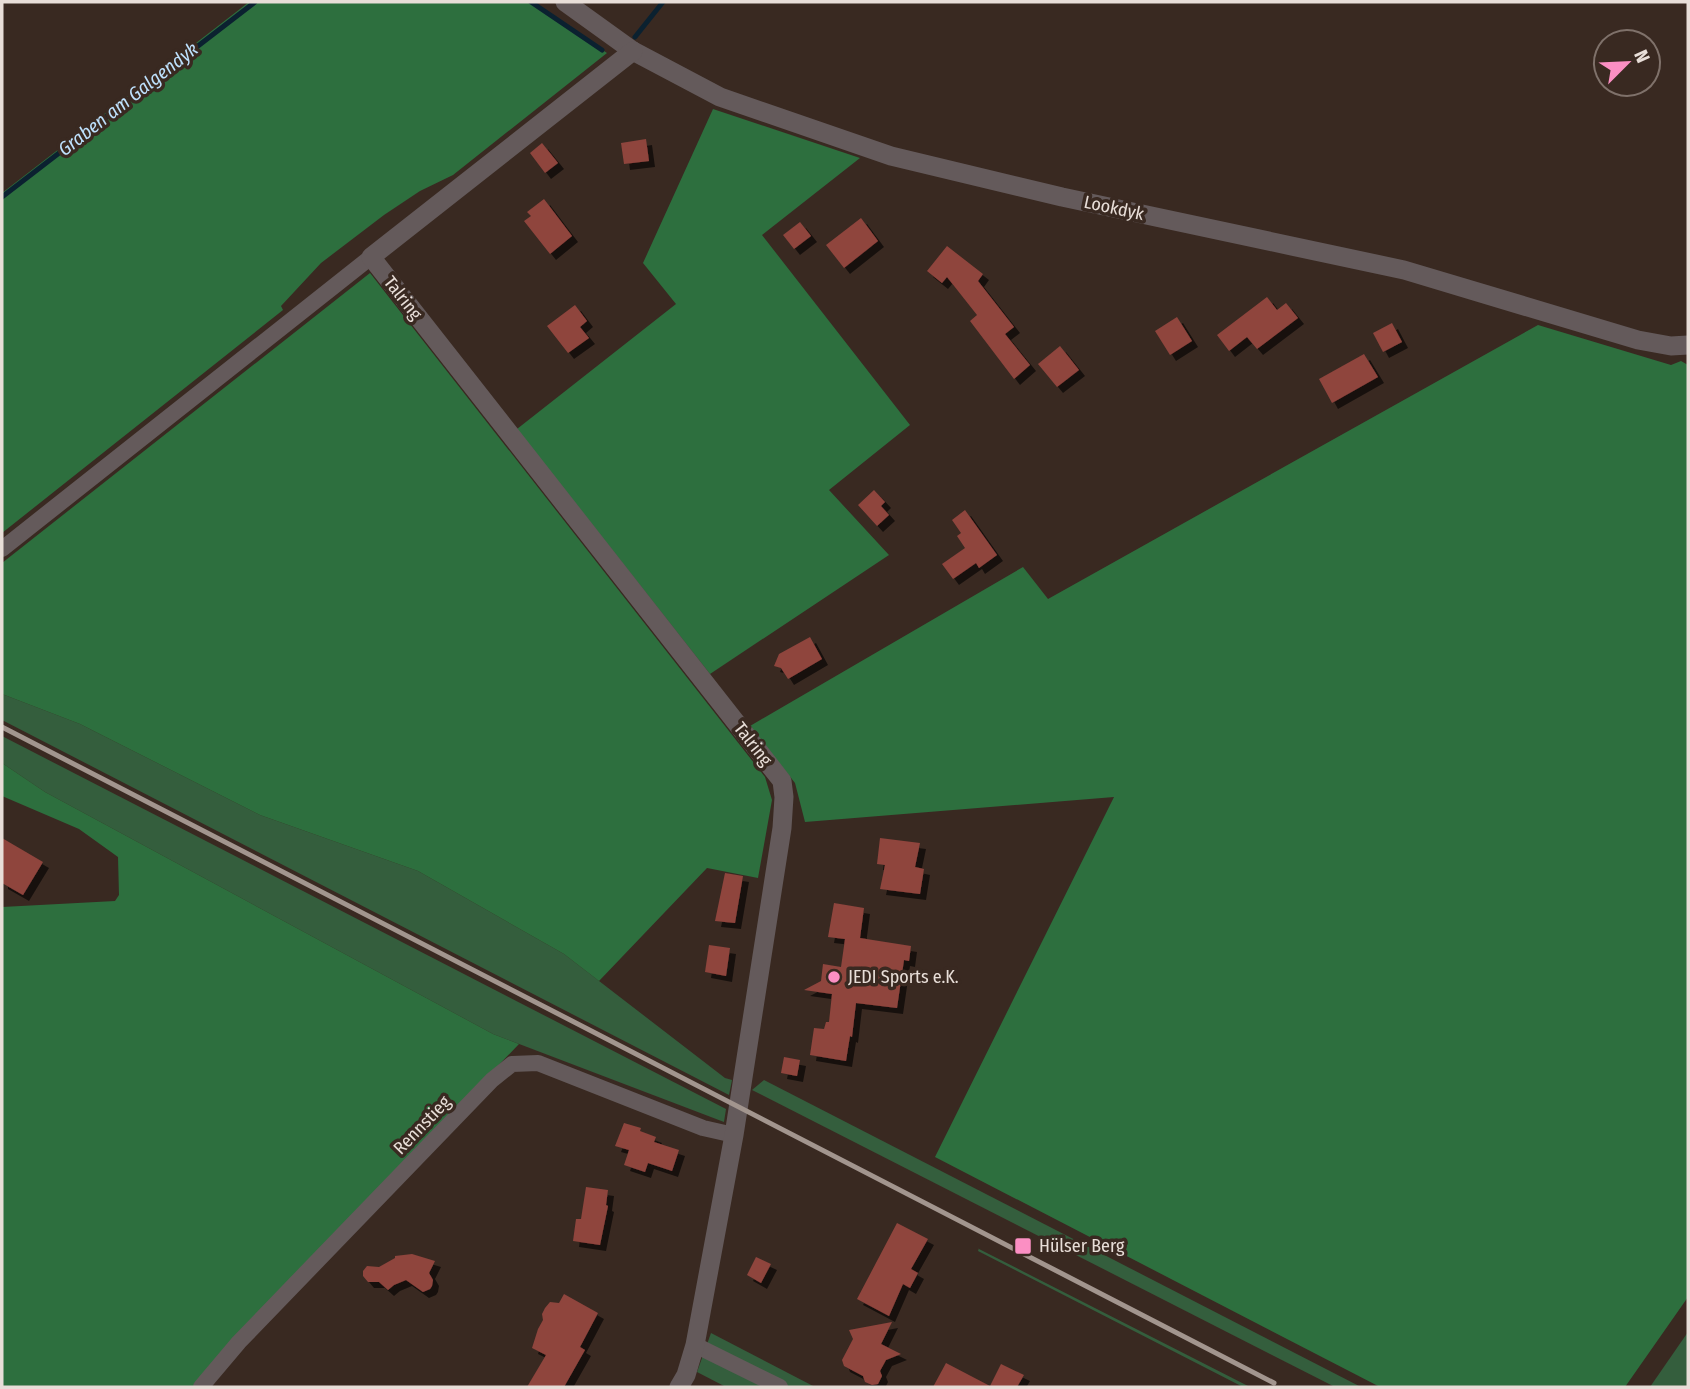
<svg xmlns="http://www.w3.org/2000/svg" width="1690" height="1389" viewBox="0 0 1690 1389" font-family="'Fira Sans Condensed',sans-serif">
	<style>
		.green { fill: #345e3d }
		.forest { fill: #2d6f3e }
		.lines { fill: none; stroke-linecap: round; stroke-linejoin: round }
		.stream { stroke: #0b2130; stroke-width: 5 }
		.building { fill: #8f443d; filter: url(#shadow) }
		.minor { stroke: #645a5b; stroke-width: 16 }
		.tertiary { stroke: #645a5b; stroke-width: 19 }
		.rail { stroke: #a2958e; stroke-width: 5 }
		.poi-dot { fill: #fb8fc3; stroke: #392921; stroke-width: 2.5 }
		.labels { text-anchor: middle; dominant-baseline: central; stroke-width: 7; stroke-linejoin: round; paint-order: stroke }
		.street-label { font-size: 18px; fill: #e8ded8; stroke: #392921 }
		.poi-label { font-size: 18px; fill: #e8ded8; stroke: #392921; text-anchor: start }
		.water-label { font-size: 19px; font-style: italic; fill: #bee1fd; stroke: #392921 }
	</style>
	<defs>
		<filter id="shadow"><feDropShadow dx="6" dy="6" stdDeviation="0" flood-color="#0009"/></filter>
	</defs>
	<rect width="100%" height="100%" fill="#392921"/>
	<g class="green">
		<polygon points="2,694 80,724 260,815 418,871 564,954 725,1078 732,1080 729,1095 2,720"/>
		<polygon points="2,736 726,1109 724,1122 493,1034 45,792 2,763"/>
		<polygon points="764,1080 1361,1387 1335,1387 752,1090"/>
		<polygon points="979,1248 979,1249 1250,1387 1243,1387 978,1251"/>
		<polygon points="1688,1332 1688,1387 1650,1387"/>
		<polygon points="711,1333 815,1387 726,1387 697,1372"/>
	</g>
	<g class="forest">
		<polygon points="249,2 532,2 607,53 453,175 420,191 384,215 321,263 281,306 283,310 2,533 2,193"/>
		<polygon points="713,109 860,158 762,235 910,425 829,490 889,555 710,674 517,429 676,304 643,263"/>
		<polygon points="370,273 765,777 772,800 758,878 707,868 599,981 564,954 418,871 260,815 80,724 2,694 2,563"/>
		<polygon points="1538,325 1671,365 1681,361 1688,365 1688,1297 1625,1387 1380,1387 935,1157 1114,797 805,822 795,783 750,726 1023,567 1048,599"/>
		<polygon points="2,763 45,792 493,1034 519,1044 237,1336 194,1387 2,1387 2,907 115,901 119,895 118,857 79,829 2,796"/>
	</g>
	<g class="lines">
		<g class="stream">
			<polyline points="531,2 602,50"/>
			<polyline points="635,37 663,2"/>
			<polyline points="2,197 255,2"/>
		</g>
	</g>
	<g class="building">
		<polygon points="646,139 649,161 624,164 621,143"/>
		<polygon points="542,143 558,163 545,173 530,153"/>
		<polygon points="544,199 572,236 550,254 524,221 531,216 527,212"/>
		<polygon points="861,218 878,241 844,268 826,245"/>
		<polygon points="800,222 811,236 794,249 783,235"/>
		<polygon points="947,246 983,274 978,281 1014,327 1005,334 1030,365 1014,379 970,321 977,315 947,277 942,283 927,271"/>
		<polygon points="1267,297 1277,310 1286,303 1298,318 1257,349 1247,337 1229,351 1217,335"/>
		<polygon points="575,305 587,321 580,327 589,338 568,353 547,326"/>
		<polygon points="1177,317 1192,341 1170,355 1155,331"/>
		<polygon points="1392,323 1402,342 1383,352 1373,333"/>
		<polygon points="1060,346 1079,370 1057,387 1038,364"/>
		<polygon points="1364,354 1378,377 1332,403 1319,379"/>
		<polygon points="874,490 885,502 881,506 889,515 877,526 858,505"/>
		<polygon points="965,510 997,555 979,568 976,563 953,579 942,564 965,548 957,536 961,533 952,520"/>
		<polygon points="810,637 822,659 788,679 781,668 774,666 779,654"/>
		<polygon points="2,838 43,862 23,895 2,883"/>
		<polygon points="880,838 920,843 915,867 924,869 920,894 880,889 885,865 877,864"/>
		<polygon points="725,873 743,876 735,923 715,921"/>
		<polygon points="834,903 864,908 860,938 911,946 909,961 904,960 897,1008 856,1003 852,1037 850,1036 846,1061 810,1055 814,1028 824,1029 826,1022 829,1022 832,994 804,990 821,981 823,964 841,967 845,939 828,937"/>
		<polygon points="709,945 730,948 726,976 705,972"/>
		<polygon points="784,1057 800,1060 797,1076 781,1073"/>
		<polygon points="624,1123 641,1128 640,1131 656,1137 654,1142 679,1150 672,1171 648,1163 645,1172 624,1165 629,1150 615,1146"/>
		<polygon points="586,1187 608,1190 606,1205 608,1206 600,1245 573,1241 576,1219 581,1219"/>
		<polygon points="897,1223 928,1239 911,1269 918,1273 910,1288 903,1284 889,1316 857,1299"/>
		<polygon points="412,1254 435,1261 429,1273 433,1280 432,1286 430,1289 423,1292 406,1280 394,1285 388,1290 379,1282 368,1282 363,1276 363,1271 367,1266 379,1267 395,1258 395,1256"/>
		<polygon points="756,1257 771,1264 761,1283 747,1275"/>
		<polygon points="564,1294 598,1313 580,1347 585,1350 564,1387 527,1387 546,1355 532,1348 538,1329 543,1320 542,1314 545,1308 550,1302 559,1303"/>
		<polygon points="892,1322 881,1344 901,1354 886,1360 880,1371 882,1376 878,1384 872,1385 865,1382 863,1376 844,1366 842,1360 853,1339 849,1330"/>
		<polygon points="946,1363 990,1386 1001,1364 1024,1375 1017,1387 933,1387"/>
	</g>
	<g class="lines">
		<g class="minor">
			<polyline points="2,549 371,257"/>
			<polyline points="695,1345 780,1387"/>
			<polyline points="201,1387 239,1342 492,1080 512,1064 538,1063 703,1128 734,1135"/>
		</g>
		<g class="tertiary">
			<polyline points="565,2 633,51 720,97 891,156 1062,197 1404,270 1638,340 1671,346 1688,345"/>
			<polyline points="633,51 371,257 782,781 784,797 782,828 734,1135 695,1345 686,1375 679,1387"/>
		</g>
		<polyline class="rail" points="2,727 1274,1383"/>
	</g>
	<g class="poi-dot">
		<circle cx="834" cy="977" r="7"/>
		<rect x="1014" y="1237" width="18" height="18" rx="3.5"/>
	</g>
	<g class="labels">
		<g class="street-label">
			<text transform="translate(1114 208) rotate(12)">Lookdyk</text>
			<text transform="translate(403 298) rotate(52)">Talring</text>
			<text transform="translate(753 744) rotate(52)">Talring</text>
			<text transform="translate(422 1125) rotate(-46)">Rennstieg</text>
		</g>
		<g class="poi-label">
			<text x="848" y="977">JEDI Sports e.K.</text>
			<text x="1039" y="1246">Hülser Berg</text>
		</g>
		<g class="water-label">
			<text transform="translate(128 99) rotate(-38)">Graben am Galgendyk</text>
		</g>
	</g>
	<rect width="1690" height="1389" fill="none" stroke="#e8ded8" stroke-width="7"/>
	<g transform="translate(1627 63) rotate(66)"><circle r="33" fill="#392921" stroke="#7f716a" stroke-width="2"/>
	<path d="M0-5L12 26L0 18L-12 26Z" fill="#fb8fc3"/>
	<text y="-10" font-size="19" font-weight="bold" text-anchor="middle" fill="#e8ded8">N</text>
	</g>
</svg>
